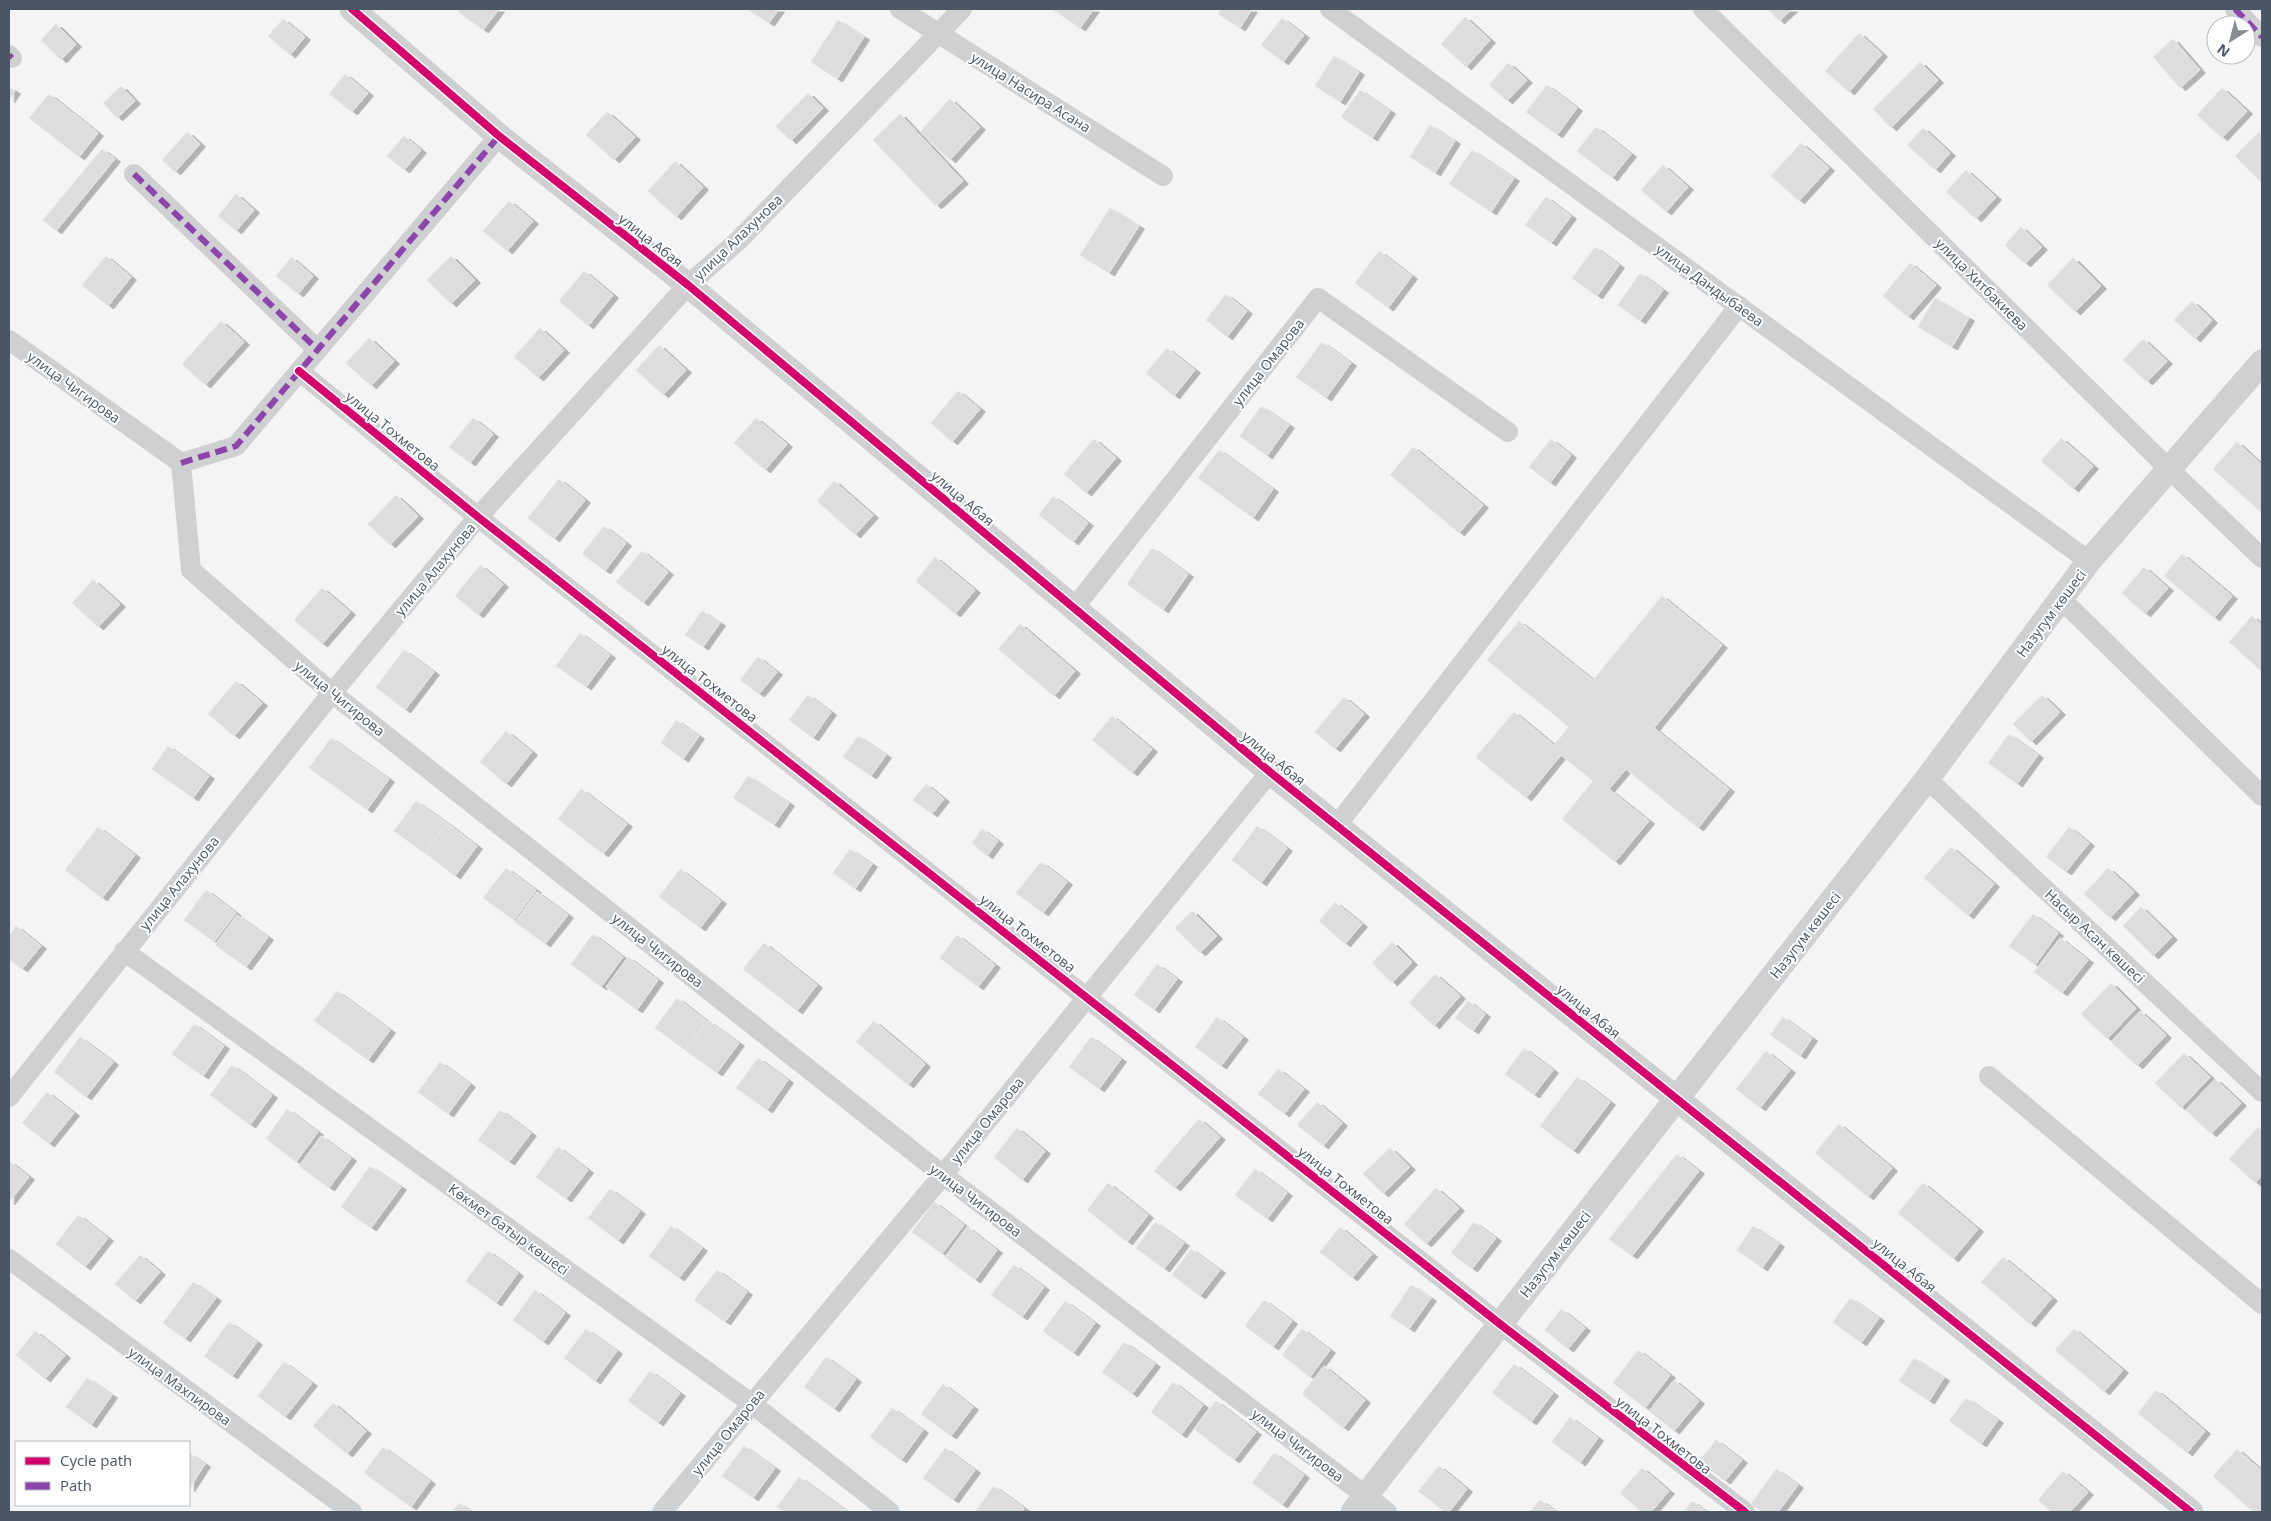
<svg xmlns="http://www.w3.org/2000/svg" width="2271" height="1521" viewBox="0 0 2271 1521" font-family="'Open Sans',sans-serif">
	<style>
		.building { fill: #ddddde; stroke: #e5e6e7; filter: url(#shadow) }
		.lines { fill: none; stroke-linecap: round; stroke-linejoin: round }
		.minor { stroke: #ced0d2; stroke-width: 20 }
		.tertiary { stroke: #ced0d2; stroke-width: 25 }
		.quiet { stroke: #8e44ad; stroke-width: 6; stroke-dasharray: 12 6; stroke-linecap: butt }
		.cycleway-casing { stroke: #fff; stroke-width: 11 }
		.cycleway { stroke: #d6006c; stroke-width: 8 }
		.labels { text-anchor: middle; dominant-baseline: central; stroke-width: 4; stroke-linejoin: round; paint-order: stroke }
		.street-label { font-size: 14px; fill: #4a5661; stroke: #fff }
	</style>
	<defs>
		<filter id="shadow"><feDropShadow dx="5.5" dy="3" stdDeviation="0" flood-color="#0004"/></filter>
	</defs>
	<rect width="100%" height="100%" fill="#f4f4f4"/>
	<g class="building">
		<polygon points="461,9 499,9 483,30 458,12"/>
		<polygon points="747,9 779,9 769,23"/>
		<polygon points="1052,9 1094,9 1080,28"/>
		<polygon points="1221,9 1252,9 1240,28 1218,14"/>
		<polygon points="1768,9 1792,9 1779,21"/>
		<polygon points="1465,17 1490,40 1466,67 1441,44"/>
		<polygon points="1282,18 1304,35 1283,62 1261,45"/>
		<polygon points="283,19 305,37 290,55 268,36"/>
		<polygon points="838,20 864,37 837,79 811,62"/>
		<polygon points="56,24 76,44 61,60 41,40"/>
		<polygon points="1859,33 1882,54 1849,92 1825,71"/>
		<polygon points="2173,39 2200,70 2180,88 2153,57"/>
		<polygon points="1334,56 1359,72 1340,102 1315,86"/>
		<polygon points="1920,62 1938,80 1891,128 1873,109"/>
		<polygon points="1508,63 1527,80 1507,101 1489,85"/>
		<polygon points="345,74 368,93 352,112 329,94"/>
		<polygon points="1547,85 1577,108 1557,135 1526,112"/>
		<polygon points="121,86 135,101 117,118 103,103"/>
		<polygon points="9,87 15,91 9,100"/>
		<polygon points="2222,88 2247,111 2222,138 2197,115"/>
		<polygon points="1360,90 1390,111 1372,138 1341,117"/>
		<polygon points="808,93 823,108 791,141 776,126"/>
		<polygon points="49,94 98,133 79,157 29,118"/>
		<polygon points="950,99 980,127 950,160 920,132"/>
		<polygon points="607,112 635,137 614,160 586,135"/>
		<polygon points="900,114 963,181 936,206 873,140"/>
		<polygon points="1430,125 1455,141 1435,173 1410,157"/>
		<polygon points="1596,127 1631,154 1612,178 1577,151"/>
		<polygon points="1923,128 1950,153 1935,170 1907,145"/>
		<polygon points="187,132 200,144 175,172 162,160"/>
		<polygon points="2259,132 2262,135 2262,183 2235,156"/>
		<polygon points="404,136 421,150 404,170 387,156"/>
		<polygon points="1801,143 1829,168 1799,201 1771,176"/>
		<polygon points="102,149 115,159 56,231 43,220"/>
		<polygon points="1472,150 1514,178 1491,212 1449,184"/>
		<polygon points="675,161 703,187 676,217 648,191"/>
		<polygon points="1663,165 1688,187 1666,212 1641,190"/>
		<polygon points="1966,170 1996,197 1976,219 1946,192"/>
		<polygon points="236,194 254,210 236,231 218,216"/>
		<polygon points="1546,197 1571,216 1551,243 1525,225"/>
		<polygon points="509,201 533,221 507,251 483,231"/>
		<polygon points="1110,208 1139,226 1109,273 1080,255"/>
		<polygon points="2021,227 2042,247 2025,264 2005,245"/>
		<polygon points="1595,247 1619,265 1597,296 1572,278"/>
		<polygon points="1379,251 1412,276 1388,308 1355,283"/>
		<polygon points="106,256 131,277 108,306 82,285"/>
		<polygon points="451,256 475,280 451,304 427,280"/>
		<polygon points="291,257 313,276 298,294 276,276"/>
		<polygon points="2073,258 2101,286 2075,312 2047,285"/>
		<polygon points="1910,263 1936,285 1908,317 1883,296"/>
		<polygon points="584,271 613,295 588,326 559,301"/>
		<polygon points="1640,273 1663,290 1640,321 1618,305"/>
		<polygon points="1226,294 1247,311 1227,337 1206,320"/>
		<polygon points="1935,298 1969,318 1952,347 1918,327"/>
		<polygon points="2192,301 2212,320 2195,339 2174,320"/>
		<polygon points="221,321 244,342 205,385 182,364"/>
		<polygon points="540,328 564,350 538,378 514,357"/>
		<polygon points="369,338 394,361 371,386 346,363"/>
		<polygon points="2143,339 2167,361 2147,382 2123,360"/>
		<polygon points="1322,342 1351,363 1326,398 1296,377"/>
		<polygon points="659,345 686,370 663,395 636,370"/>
		<polygon points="1167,348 1195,370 1174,396 1146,373"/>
		<polygon points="958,391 980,409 952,442 931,423"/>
		<polygon points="1261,406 1289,425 1267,456 1240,436"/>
		<polygon points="473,418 493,434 470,463 449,447"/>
		<polygon points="756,418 787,444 765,470 734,443"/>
		<polygon points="2061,438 2093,466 2073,489 2041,461"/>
		<polygon points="1094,439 1116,458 1086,493 1064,474"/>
		<polygon points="1551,439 1571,455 1550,483 1529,467"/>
		<polygon points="2237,442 2262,465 2262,513 2213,469"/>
		<polygon points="1413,447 1483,505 1459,533 1390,475"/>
		<polygon points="1219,450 1273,489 1253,518 1198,478"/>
		<polygon points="559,479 585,500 554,539 528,518"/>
		<polygon points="834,481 873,515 855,535 817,501"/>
		<polygon points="396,495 418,516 390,545 368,524"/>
		<polygon points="1053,496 1088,523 1073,542 1039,515"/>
		<polygon points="604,526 626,543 605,571 582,554"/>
		<polygon points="1152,548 1188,574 1163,610 1127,584"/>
		<polygon points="642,551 668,572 643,603 616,582"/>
		<polygon points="2182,554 2232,596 2214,618 2164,576"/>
		<polygon points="935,557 975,590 955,614 916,581"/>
		<polygon points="480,565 503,584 478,615 455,596"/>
		<polygon points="2144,567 2168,588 2145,614 2122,593"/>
		<polygon points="93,580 120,604 98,627 72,603"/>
		<polygon points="322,588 350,612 322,644 294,620"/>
		<polygon points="1662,596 1722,645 1654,728 1729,789 1698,828 1626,769 1609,789 1649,821 1615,862 1562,819 1593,781 1561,755 1526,798 1476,757 1514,712 1554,745 1569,727 1487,660 1519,621 1593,680"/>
		<polygon points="702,611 720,623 703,647 685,635"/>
		<polygon points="2252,616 2262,625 2262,672 2229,642"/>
		<polygon points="1020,624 1075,671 1054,696 998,649"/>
		<polygon points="580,633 610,655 586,687 556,666"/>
		<polygon points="404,650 434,672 405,710 376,687"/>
		<polygon points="758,657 777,672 759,694 740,680"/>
		<polygon points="236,681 262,703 234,736 208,714"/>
		<polygon points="808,695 831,712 813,738 789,720"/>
		<polygon points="2042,695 2060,712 2031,742 2013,724"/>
		<polygon points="1344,697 1364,714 1335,749 1315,732"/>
		<polygon points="1112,716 1152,749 1132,773 1092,740"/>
		<polygon points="676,720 699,736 683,759 661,743"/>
		<polygon points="506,731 532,752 506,784 480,762"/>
		<polygon points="2009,734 2038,755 2017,784 1988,763"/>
		<polygon points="858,736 886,755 871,776 843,757"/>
		<polygon points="331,738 389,779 367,810 309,768"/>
		<polygon points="168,746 209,776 193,798 152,769"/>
		<polygon points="748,776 789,803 774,825 733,798"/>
		<polygon points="926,784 944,799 932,814 913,800"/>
		<polygon points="581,789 627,824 603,854 558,819"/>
		<polygon points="416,801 447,823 424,853 394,831"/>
		<polygon points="447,823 477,846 455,876 425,853"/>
		<polygon points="1257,826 1287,848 1261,883 1232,860"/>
		<polygon points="98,827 135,855 102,898 65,870"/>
		<polygon points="2069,827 2089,843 2066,872 2046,857"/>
		<polygon points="982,829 998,841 987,856 972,843"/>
		<polygon points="1951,847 1994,884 1968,916 1924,878"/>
		<polygon points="850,849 872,864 855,889 833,873"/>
		<polygon points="1041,862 1067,882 1043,913 1016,893"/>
		<polygon points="506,868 536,890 514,920 483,898"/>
		<polygon points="2108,868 2134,892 2110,918 2084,894"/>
		<polygon points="680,869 721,901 700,928 659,897"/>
		<polygon points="206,890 236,913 214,942 184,920"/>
		<polygon points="537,892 568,915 545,944 515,922"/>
		<polygon points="1335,902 1362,924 1345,944 1319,921"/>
		<polygon points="2141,907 2172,937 2153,956 2123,926"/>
		<polygon points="1192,911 1217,936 1200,953 1175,928"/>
		<polygon points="2033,914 2058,933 2035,965 2009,946"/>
		<polygon points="237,915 268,937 246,967 215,945"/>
		<polygon points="16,926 41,946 22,969 9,959 9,936"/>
		<polygon points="593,934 623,957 601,987 571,964"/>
		<polygon points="957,935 995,965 978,987 940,958"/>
		<polygon points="2060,938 2088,960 2062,993 2034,972"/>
		<polygon points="1392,942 1412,962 1392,983 1372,963"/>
		<polygon points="764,943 817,985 797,1011 743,969"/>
		<polygon points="628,957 658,980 637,1010 606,987"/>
		<polygon points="1157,964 1177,979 1154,1010 1134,995"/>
		<polygon points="1435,974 1460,996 1434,1026 1409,1003"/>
		<polygon points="2111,983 2136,1008 2107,1039 2081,1014"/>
		<polygon points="337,991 390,1030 368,1060 314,1021"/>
		<polygon points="677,998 707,1021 685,1050 655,1028"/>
		<polygon points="1468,1001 1485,1014 1473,1031 1455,1018"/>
		<polygon points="2140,1011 2166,1035 2137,1066 2111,1042"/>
		<polygon points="1217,1017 1243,1037 1221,1066 1195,1047"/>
		<polygon points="1783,1017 1812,1038 1800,1056 1770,1035"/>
		<polygon points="708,1021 739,1043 717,1073 686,1051"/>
		<polygon points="874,1021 925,1064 908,1085 856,1042"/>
		<polygon points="194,1024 224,1046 203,1076 172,1054"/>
		<polygon points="80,1037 113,1062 86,1097 54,1072"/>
		<polygon points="1091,1037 1121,1059 1099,1089 1069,1067"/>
		<polygon points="1524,1048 1553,1070 1534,1095 1505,1074"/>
		<polygon points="1766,1051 1790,1070 1760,1108 1736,1089"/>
		<polygon points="2184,1053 2210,1077 2181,1108 2155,1083"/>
		<polygon points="758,1058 788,1080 767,1110 736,1088"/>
		<polygon points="440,1062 470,1084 448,1114 418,1092"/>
		<polygon points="232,1065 272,1095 250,1125 210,1095"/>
		<polygon points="1278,1069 1304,1089 1284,1114 1258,1094"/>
		<polygon points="1577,1077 1610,1102 1573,1151 1540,1126"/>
		<polygon points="2215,1079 2241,1103 2211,1134 2186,1110"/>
		<polygon points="47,1092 74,1113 49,1144 22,1123"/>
		<polygon points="1317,1102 1342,1123 1323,1146 1297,1125"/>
		<polygon points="287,1109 318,1132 296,1162 266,1139"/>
		<polygon points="500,1110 531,1133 509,1162 478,1140"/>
		<polygon points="1199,1119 1220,1137 1175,1188 1154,1171"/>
		<polygon points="1839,1124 1892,1168 1868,1197 1815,1153"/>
		<polygon points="2258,1127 2262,1131 2262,1175 2255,1183 2229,1159"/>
		<polygon points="1017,1128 1045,1151 1022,1180 994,1157"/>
		<polygon points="321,1136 351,1158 329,1188 299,1166"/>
		<polygon points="558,1147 588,1170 566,1199 536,1177"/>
		<polygon points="1390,1148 1410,1167 1383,1194 1363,1174"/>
		<polygon points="1677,1154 1699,1171 1632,1256 1609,1239"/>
		<polygon points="9,1161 29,1177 9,1202"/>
		<polygon points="370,1166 401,1187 371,1228 341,1207"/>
		<polygon points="1255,1169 1287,1193 1267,1219 1235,1195"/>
		<polygon points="1108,1183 1148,1215 1127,1242 1087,1210"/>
		<polygon points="1923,1183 1978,1229 1953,1259 1898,1213"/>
		<polygon points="1436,1188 1459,1208 1426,1244 1404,1224"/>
		<polygon points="610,1189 640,1211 618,1241 588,1218"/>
		<polygon points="934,1202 964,1225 942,1254 912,1232"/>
		<polygon points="78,1215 108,1238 85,1267 56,1244"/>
		<polygon points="1155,1222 1184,1243 1164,1269 1136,1248"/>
		<polygon points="1474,1222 1496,1238 1472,1269 1451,1253"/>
		<polygon points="671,1226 702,1248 679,1278 649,1256"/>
		<polygon points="1753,1226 1779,1244 1762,1268 1737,1250"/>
		<polygon points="967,1227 997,1250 975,1280 945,1257"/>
		<polygon points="1340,1227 1372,1254 1352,1278 1320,1252"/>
		<polygon points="1191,1249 1220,1270 1200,1296 1172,1275"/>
		<polygon points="488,1251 518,1273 496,1303 466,1281"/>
		<polygon points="140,1255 160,1272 135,1301 115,1284"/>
		<polygon points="2003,1257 2052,1298 2030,1324 1981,1282"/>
		<polygon points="1014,1265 1044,1287 1022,1317 991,1295"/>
		<polygon points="717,1270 747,1292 725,1322 694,1300"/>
		<polygon points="193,1282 216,1298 185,1339 163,1323"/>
		<polygon points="1411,1285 1431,1298 1409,1329 1390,1316"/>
		<polygon points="535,1290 565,1313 543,1342 513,1320"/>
		<polygon points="1850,1298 1879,1318 1861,1343 1833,1322"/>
		<polygon points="1264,1300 1292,1321 1273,1347 1245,1326"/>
		<polygon points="1065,1301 1095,1323 1073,1353 1043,1331"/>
		<polygon points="1561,1309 1585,1328 1568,1349 1545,1330"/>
		<polygon points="229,1322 257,1342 232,1376 204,1356"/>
		<polygon points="586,1329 617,1351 595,1381 564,1358"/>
		<polygon points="1302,1329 1330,1350 1310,1377 1282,1355"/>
		<polygon points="2074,1329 2123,1370 2104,1392 2055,1350"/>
		<polygon points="35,1331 65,1355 45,1379 16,1355"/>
		<polygon points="1124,1342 1155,1364 1132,1394 1102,1372"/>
		<polygon points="1638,1350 1670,1375 1645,1408 1613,1383"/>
		<polygon points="826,1357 856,1379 834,1409 804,1387"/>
		<polygon points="1914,1358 1944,1378 1929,1401 1899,1381"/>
		<polygon points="284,1362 312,1383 285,1417 258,1396"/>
		<polygon points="1514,1364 1553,1393 1531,1422 1492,1393"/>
		<polygon points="1324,1366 1365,1400 1343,1428 1302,1394"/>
		<polygon points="650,1371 680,1393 658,1423 628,1401"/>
		<polygon points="87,1378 112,1395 91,1425 66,1407"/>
		<polygon points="1674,1380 1699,1401 1674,1431 1649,1411"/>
		<polygon points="1173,1382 1203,1405 1181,1435 1151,1412"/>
		<polygon points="943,1384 973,1407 951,1436 921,1414"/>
		<polygon points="2156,1390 2205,1431 2187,1453 2138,1413"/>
		<polygon points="1966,1398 1998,1420 1981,1444 1949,1421"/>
		<polygon points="1216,1401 1256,1432 1234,1460 1194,1429"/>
		<polygon points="333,1403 366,1431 347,1454 313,1426"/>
		<polygon points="892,1408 923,1430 901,1460 870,1437"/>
		<polygon points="1570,1417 1598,1438 1580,1463 1552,1442"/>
		<polygon points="1716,1440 1742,1460 1725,1481 1699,1461"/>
		<polygon points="744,1446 775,1468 753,1498 722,1476"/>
		<polygon points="383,1447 430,1481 411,1507 364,1473"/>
		<polygon points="945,1448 975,1470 953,1500 923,1478"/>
		<polygon points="2237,1449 2262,1471 2262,1512 2253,1512 2213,1476"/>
		<polygon points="189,1453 205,1464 189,1489"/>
		<polygon points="1274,1453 1304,1475 1282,1505 1252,1483"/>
		<polygon points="1439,1466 1467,1489 1449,1512 1445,1512 1418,1491"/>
		<polygon points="1642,1468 1669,1491 1651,1512 1642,1512 1620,1493"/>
		<polygon points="1776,1469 1798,1485 1778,1512 1762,1512 1751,1504"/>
		<polygon points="2063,1471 2088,1492 2070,1512 2052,1512 2038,1500"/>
		<polygon points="799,1477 848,1512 784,1512 777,1507"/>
		<polygon points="994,1486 1024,1508 1022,1512 975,1512"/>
		<polygon points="1540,1500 1556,1512 1530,1512"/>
		<polygon points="1692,1501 1707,1512 1684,1512"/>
		<polygon points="459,1503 472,1512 452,1512"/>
	</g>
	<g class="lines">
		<g class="minor">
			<polyline points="900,9 1163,176"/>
			<polyline points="1330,9 2089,561"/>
			<polyline points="1703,9 2170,470 2262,558"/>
			<polyline points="2235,9 2262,37"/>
			<polyline points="9,55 12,58"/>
			<polyline points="134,174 317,349"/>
			<polyline points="9,340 181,463 191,570 332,693 943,1175 1387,1512"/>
			<polyline points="299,371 478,517 1500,1324 1745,1512"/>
			<polyline points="181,463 236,446 499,136"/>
			<polyline points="2061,599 2262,796"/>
			<polyline points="1074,608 1318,298 1508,432"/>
			<polyline points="1927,779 2262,1092"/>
			<polyline points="1337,825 1739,306"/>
			<polyline points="124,951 751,1403 890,1512"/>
			<polyline points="1989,1076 2262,1304"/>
			<polyline points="9,1097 332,693 478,517 688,285 739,240 962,9"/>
			<polyline points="9,1259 352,1512"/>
			<polyline points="662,1512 943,1175 1270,772"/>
		</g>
		<g class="tertiary">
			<polyline points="352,9 499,136 688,285 1270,772 2191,1512"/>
			<polyline points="1353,1512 1927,779 2089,561 2262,362"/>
		</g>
		<g class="quiet">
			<polyline points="2235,9 2262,37"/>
			<polyline points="9,55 12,58"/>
			<polyline points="134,174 317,349"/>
			<polyline points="181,463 236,446 499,136"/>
		</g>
		<g class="cycleway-casing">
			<g id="cycleway">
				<polyline points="352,9 499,136 688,285 1270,772 2191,1512"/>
				<polyline points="299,371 478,517 1500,1324 1745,1512"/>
			</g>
		</g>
		<use href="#cycleway" class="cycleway"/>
	</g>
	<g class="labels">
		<g class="street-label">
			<text transform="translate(1031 92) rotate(32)">улица Насира Асана</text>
			<text transform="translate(738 237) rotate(-44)">улица Алахунова</text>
			<text transform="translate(651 240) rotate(38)">улица Абая</text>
			<text transform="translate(1982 284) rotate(45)">улица Хитбакиева</text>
			<text transform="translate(1710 285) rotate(36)">улица Дандыбаева</text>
			<text transform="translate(1268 362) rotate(-52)">улица Омарова</text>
			<text transform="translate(74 387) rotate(36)">улица Чигирова</text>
			<text transform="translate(393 431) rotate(39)">улица Тохметова</text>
			<text transform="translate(963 498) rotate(40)">улица Абая</text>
			<text transform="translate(435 569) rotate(-50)">улица Алахунова</text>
			<text transform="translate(2051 613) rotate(-53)">Назугум көшесі</text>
			<text transform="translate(710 683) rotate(38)">улица Тохметова</text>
			<text transform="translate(340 698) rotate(39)">улица Чигирова</text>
			<text transform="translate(1274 758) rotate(39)">улица Абая</text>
			<text transform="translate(179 883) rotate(-51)">улица Алахунова</text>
			<text transform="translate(1028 933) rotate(38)">улица Тохметова</text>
			<text transform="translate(1805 935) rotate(-52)">Назугум көшесі</text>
			<text transform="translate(2095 936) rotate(43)">Насыр Асан көшесі</text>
			<text transform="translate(658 950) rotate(38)">улица Чигирова</text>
			<text transform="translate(1589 1011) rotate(39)">улица Абая</text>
			<text transform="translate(987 1120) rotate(-51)">улица Омарова</text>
			<text transform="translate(1346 1185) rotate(38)">улица Тохметова</text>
			<text transform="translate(976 1200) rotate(37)">улица Чигирова</text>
			<text transform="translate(509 1229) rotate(36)">Көкмет батыр көшесі</text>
			<text transform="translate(1555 1254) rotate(-52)">Назугум көшесі</text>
			<text transform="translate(1905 1265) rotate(39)">улица Абая</text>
			<text transform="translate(180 1386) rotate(36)">улица Махпирова</text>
			<text transform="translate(728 1432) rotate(-51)">улица Омарова</text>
			<text transform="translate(1664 1435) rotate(38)">улица Тохметова</text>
			<text transform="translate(1298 1445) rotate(37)">улица Чигирова</text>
		</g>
	</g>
	<rect width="2271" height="1521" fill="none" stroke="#4a5661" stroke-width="20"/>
	<rect x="15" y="1441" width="175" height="65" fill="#ffffff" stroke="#b7bbc0"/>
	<rect x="25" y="1457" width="25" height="8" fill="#d6006c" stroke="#b7bbc0"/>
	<text x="60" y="1466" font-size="15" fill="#4a5661">Cycle path</text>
	<rect x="25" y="1482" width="25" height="8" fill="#8e44ad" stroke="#b7bbc0"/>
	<text x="60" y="1491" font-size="15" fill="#4a5661">Path</text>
	<g transform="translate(2231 40) rotate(216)"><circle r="24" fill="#ffffff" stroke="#b7bbc0"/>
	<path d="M0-4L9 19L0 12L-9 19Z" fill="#868d94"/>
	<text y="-8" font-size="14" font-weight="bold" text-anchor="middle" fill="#4a5661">N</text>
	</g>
</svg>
